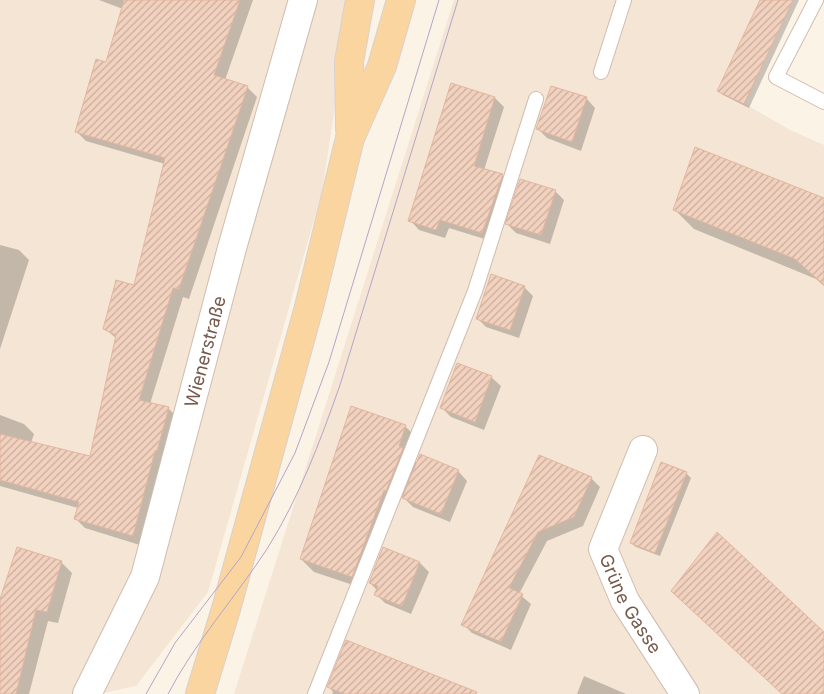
<svg xmlns="http://www.w3.org/2000/svg" width="824" height="694" viewBox="0 0 824 694" font-family="Inter,sans-serif">
	<style>
		.residential { fill: #f4e5d5 }
		.shadow { fill: #0003 }
		.building { fill: url(#building-hatch); stroke: #e4b69f }
		.lines { fill: none; stroke-linecap: round; stroke-linejoin: round }
		.service-casing { stroke: #d0bdaf; stroke-width: 16 }
		.minor-casing { stroke: #d0bdaf; stroke-width: 30 }
		.primary-casing { stroke: #d9d1cd; stroke-width: 30 }
		.service { stroke: #fff; stroke-width: 14 }
		.minor { stroke: #fff; stroke-width: 28 }
		.primary { stroke: #fad5a0; stroke-width: 28 }
		.tram { stroke: #b5a5c7; stroke-width: 1 }
		.labels { text-anchor: middle; dominant-baseline: central; stroke-width: 4; stroke-linejoin: round; paint-order: stroke }
		.street-label { font-size: 18px; fill: #76594b; stroke: #fff7ed }
	</style>
	<defs>
		<pattern id="building-hatch" width="6" height="6" patternUnits="userSpaceOnUse" patternTransform="scale(1.25)"><rect width="6" height="6" fill="#f2d1bf"/><path d="M-1 1l2-2M0 6l6-6M5 7l2-2" fill="none" stroke="#c9ad9d"/></pattern>
	</defs>
	<rect width="100%" height="100%" fill="#fcf3e7"/>
	<g class="residential">
		<polygon points="0,0 351,0 322,192 208,592 136,686 99,694 0,694"/>
		<polygon points="454,0 793,0 745,104 790,130 824,145 824,694 234,694"/>
	</g>
	<g class="shadow">
		<polygon points="99,0 253,0 225,80 247,87 257,97 189,299 183,297 150,404 169,409 179,419 143,546 85,528 75,518 78,508 0,486 0,415 24,424 34,434 31,443 91,458 117,339 104,328 135,287 165,164 86,141 76,131 107,64 123,9"/>
		<polygon points="760,0 799,0 749,108 723,95 719,91"/>
		<polygon points="495,98 504,107 484,170 502,175 511,184 491,241 449,228 445,238 419,230 410,220"/>
		<polygon points="586,98 595,108 581,151 547,138 538,129"/>
		<polygon points="555,191 564,200 550,244 516,233 507,224"/>
		<polygon points="824,199 824,286 816,279 694,229 674,209"/>
		<polygon points="0,245 19,250 29,260 0,349"/>
		<polygon points="524,287 533,296 519,338 486,327 477,318"/>
		<polygon points="491,377 501,386 484,430 451,417 442,408"/>
		<polygon points="405,426 418,439 412,458 417,463 458,471 467,481 450,522 413,507 402,496 399,503 397,502 365,589 314,572 301,559"/>
		<polygon points="540,456 591,478 600,487 583,526 547,541 519,594 531,604 511,650 472,633 463,624"/>
		<polygon points="686,473 691,478 660,556 636,547 631,543"/>
		<polygon points="61,562 72,573 58,623 48,621 29,694 0,694 0,601"/>
		<polygon points="420,563 429,572 411,614 385,603 376,594 377,590 370,583"/>
		<polygon points="584,676 626,694 577,694"/>
		<polygon points="329,687 445,694 332,694 333,692"/>
	</g>
	<g class="building">
		<polygon points="124,0 240,0 214,75 248,86 179,289 173,288 139,400 169,407 157,451 155,451 133,536 74,519 79,502 0,480 0,434 90,456 116,335 103,329 116,280 134,285 165,158 75,132 96,59 106,62"/>
		<polygon points="760,0 793,0 744,104 717,91"/>
		<polygon points="451,83 495,97 474,166 503,174 482,233 440,220 436,230 408,221"/>
		<polygon points="551,86 587,97 572,142 536,129"/>
		<polygon points="695,147 824,198 824,285 795,259 673,210"/>
		<polygon points="520,179 556,190 541,235 505,224"/>
		<polygon points="491,274 525,286 510,330 476,319"/>
		<polygon points="457,363 492,376 475,422 440,408"/>
		<polygon points="351,406 406,425 399,446 403,448 386,491 384,490 352,577 300,559"/>
		<polygon points="420,454 459,470 441,514 402,498"/>
		<polygon points="539,455 592,477 574,517 538,532 509,588 523,594 501,642 461,625"/>
		<polygon points="661,462 687,472 655,553 630,543"/>
		<polygon points="717,532 824,632 824,694 782,694 671,591"/>
		<polygon points="17,547 62,561 47,612 36,610 16,694 0,694 0,599"/>
		<polygon points="383,547 420,562 402,606 374,595 378,586 369,583"/>
		<polygon points="346,640 477,692 476,694 345,694 327,687"/>
	</g>
	<g class="lines">
		<g class="service-casing">
			<g id="service">
				<polyline points="816,0 776,77 824,102"/>
				<polyline points="601,72 624,0"/>
				<polyline points="315,694 475,291 536,99"/>
			</g>
		</g>
		<g class="minor-casing">
			<g id="minor">
				<path id="s1" d="M 643,450 L 603,549 L 625,601 L 685,694"/>
				<path id="s2" d="M 87,694 L 145,577 L 232,248 L 303,0"/>
			</g>
		</g>
		<g class="primary-casing">
			<g id="primary">
				<polyline points="350,129 349,62 360,0"/>
				<polyline points="200,694 226,609 309,307 350,138 382,66 401,0"/>
			</g>
		</g>
		<use href="#service" class="service"/>
		<use href="#minor" class="minor"/>
		<use href="#primary" class="primary"/>
		<g class="tram">
			<polyline points="146,694 175,643 241,557 295,453 329,362 439,0"/>
			<path d="M 168,694 C 195,642 235,598 267,549 C 299,498 320,442 340,385 L 458,0"/>
		</g>
	</g>
	<g class="labels">
		<g class="street-label">
			<text stroke="none"><textPath href="#s2" startOffset="364">Wienerstraße</textPath></text>
			<text stroke="none"><textPath href="#s1" startOffset="168">Grüne Gasse</textPath></text>
		</g>
	</g>
</svg>
